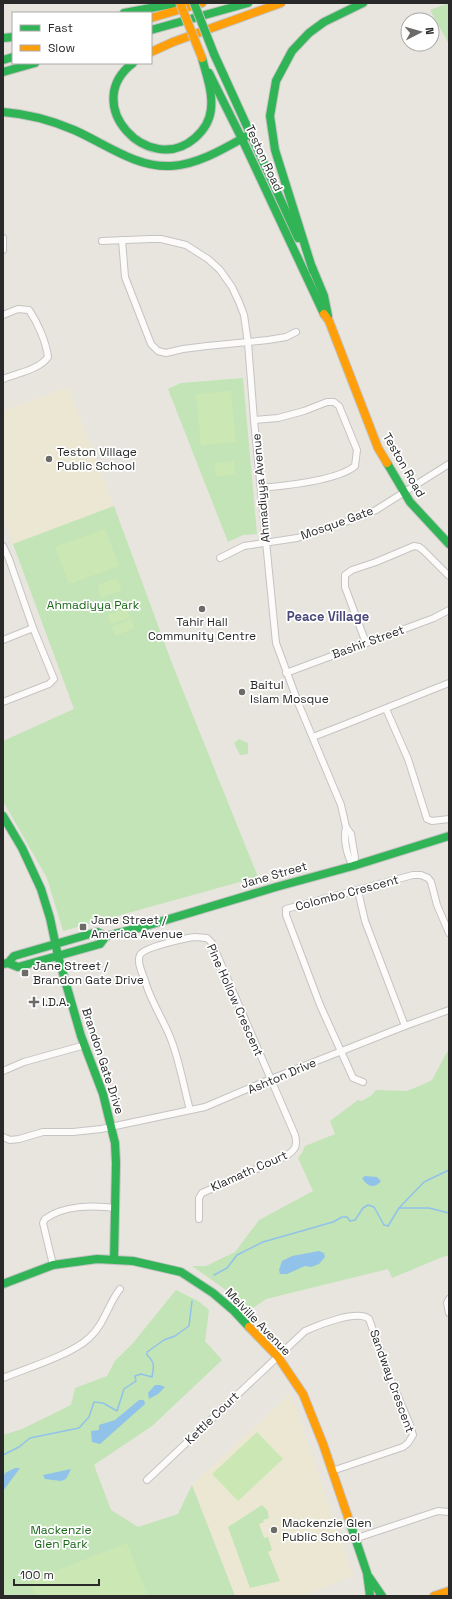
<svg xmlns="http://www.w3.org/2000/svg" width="452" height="1599" viewBox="0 0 452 1599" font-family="'Space Grotesk',sans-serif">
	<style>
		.education { fill: #ebe7d3 }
		.green { fill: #c2e4b6 }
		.pitch { fill: #cbe8b4 }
		.water { fill: #91c2ea }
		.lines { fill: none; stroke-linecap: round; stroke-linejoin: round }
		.stream { stroke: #91c2ea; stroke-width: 1.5 }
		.street-casing { stroke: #c5c4c4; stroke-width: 8 }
		.fast-casing { stroke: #c5c4c4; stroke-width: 10 }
		.slow-casing { stroke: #c5c4c4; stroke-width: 10 }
		.street { stroke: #fcfbfa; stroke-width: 6 }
		.fast { stroke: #30b455; stroke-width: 8 }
		.slow { stroke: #ff9f0a; stroke-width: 8 }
		.fast-bridge-casing { stroke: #c5c4c4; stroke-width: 10; stroke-linecap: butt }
		.slow-bridge-casing { stroke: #c5c4c4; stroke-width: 10; stroke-linecap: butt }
		.fast-bridge { stroke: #30b455; stroke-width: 8 }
		.slow-bridge { stroke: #ff9f0a; stroke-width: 8 }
		.poi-dot { fill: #6c6b68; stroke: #fff; stroke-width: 1.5 }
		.labels { text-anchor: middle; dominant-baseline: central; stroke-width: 3.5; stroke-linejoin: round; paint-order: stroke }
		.street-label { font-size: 12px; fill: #292929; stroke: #fff }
		.poi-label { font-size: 12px; fill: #292929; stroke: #fff; text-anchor: start }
		.park-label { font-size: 12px; fill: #1b6619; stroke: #fff }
		.neighbourhood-label { font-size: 13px; font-weight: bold; fill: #4a497a; stroke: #fff }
	</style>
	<rect width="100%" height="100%" fill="#e8e5de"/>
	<g class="education">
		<polygon points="68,387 114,506 13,544 3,515 3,411"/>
		<polygon points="290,1394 298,1413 353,1576 303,1596 235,1596 192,1485"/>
	</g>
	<g class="green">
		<polygon points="449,3 449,44 430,10"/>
		<polygon points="243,378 257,534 243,535 228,542 168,389 181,383"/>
		<polygon points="114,506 173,666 258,877 63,931 47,878 3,801 3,741 74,709 13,544"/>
		<polygon points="239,739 248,743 248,754 240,755 234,743"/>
		<polygon points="449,1051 449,1255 440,1258 392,1278 388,1269 266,1299 250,1310 229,1292 192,1266 206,1266 235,1252 259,1220 313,1191 298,1158 302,1153 305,1146 335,1134 330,1121 358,1100 362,1101 372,1095 376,1090 407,1091 424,1084 432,1080 447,1052"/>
		<polygon points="176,1290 198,1301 209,1310 205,1341 222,1360 152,1426 94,1465 111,1510 138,1527 178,1514 192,1485 235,1596 3,1596 3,1435 22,1429 71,1405 75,1388 107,1376 115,1361 133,1343"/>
		<polygon points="262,1505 267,1510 269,1518 263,1520 264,1522 259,1524 264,1538 268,1537 272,1550 268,1552 280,1581 250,1588 228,1527"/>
	</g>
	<g class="pitch">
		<polygon points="231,391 236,442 201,445 196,394"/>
		<polygon points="234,461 235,474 216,476 214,463"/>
		<polygon points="105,529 119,566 69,584 55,547"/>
		<polygon points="117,578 122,590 101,598 97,585"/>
		<polygon points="126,608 130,617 111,624 107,615"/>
		<polygon points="131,619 134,628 115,636 112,627"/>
		<polygon points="257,1432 283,1459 238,1501 212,1474"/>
		<polygon points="127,1543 148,1596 36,1596 30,1581"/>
	</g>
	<g class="water">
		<path d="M 365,1176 L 377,1177 L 381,1181 C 375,1189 367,1187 362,1178 Z"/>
		<polygon points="319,1251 324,1253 325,1257 319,1264 311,1267 305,1266 287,1274 280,1274 279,1270 282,1261 292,1256"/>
		<polygon points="155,1385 160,1385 165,1387 158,1394 149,1399 148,1393"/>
		<polygon points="139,1400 144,1400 145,1404 100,1444 92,1442 91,1431 99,1430 99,1425 115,1420"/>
		<polygon points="15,1468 20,1468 3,1491 3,1479 5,1473"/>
		<polygon points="71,1469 66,1479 61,1481 45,1479 43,1475"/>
	</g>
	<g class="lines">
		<g class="stream">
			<polyline points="399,1208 429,1208 449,1213"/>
			<polyline points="214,1275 227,1268 237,1255 263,1242 333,1222 342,1217 347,1217 350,1221 355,1220 363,1208 368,1205 374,1207 384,1225 388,1226 399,1208 424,1182 449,1170"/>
			<path d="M 3,1455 L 19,1447 L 30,1438 L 79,1428 L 89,1417 L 94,1402 L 103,1403 L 117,1411 L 124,1389 L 136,1381 L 135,1376 L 141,1374 L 152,1377 C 154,1367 155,1362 147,1355 L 147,1352 L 164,1340 L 175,1336 L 189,1326 L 192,1301"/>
		</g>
		<g class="street-casing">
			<g id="street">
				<polyline points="3,238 3,250"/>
				<polyline points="122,240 125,277 151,344 158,351 166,353 183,349 207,346 268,340 286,337 296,332"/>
				<polyline points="102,241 150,239 161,239 186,245 208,259 220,270 232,287 239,302 244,315 248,343 254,420 276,643 299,705 341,805 346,827 351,834 355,858 353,866"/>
				<path d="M 3,315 L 18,309 L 29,310 C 38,323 46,342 48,357 C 39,370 17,373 3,379"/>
				<path d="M 254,420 L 278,418 L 304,411 L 327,402 L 334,402 L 339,406 L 357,450 L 355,466 C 339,480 283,486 261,488"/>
				<polyline points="3,546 9,559 33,628 54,679 49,684 3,702"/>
				<polyline points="220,558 244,546 297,538 354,519 376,510 449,464"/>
				<polyline points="3,640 33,628"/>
				<polyline points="366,643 345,587 345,575 352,570 376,562 414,546 419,547 423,550 449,576"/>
				<polyline points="286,673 434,618 449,610"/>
				<polyline points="386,709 408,759 427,819 432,821 449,819"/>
				<path d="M 313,737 C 358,720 403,701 449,683"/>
				<path d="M 346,827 C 343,839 347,856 353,866"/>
				<polyline points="358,891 365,921 405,1026"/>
				<polyline points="3,1071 24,1062 85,1045"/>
				<polyline points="363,1082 353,1078 320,1005 286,915 286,909 413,875 421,875 428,878 431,882 437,905 449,933"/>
				<path d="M 190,1110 C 184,1088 180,1064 172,1042 C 165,1022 152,1004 146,984 C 144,976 136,963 140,955 C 144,947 186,938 195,937 C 199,937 203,938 207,938 L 212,943 L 295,1135 C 298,1146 295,1150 286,1156 L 202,1193 L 199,1198 L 199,1219"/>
				<polyline points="3,1137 10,1140 19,1139 43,1132 73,1132 101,1129 205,1107 271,1079 405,1026 449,1010"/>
				<path d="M 53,1265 L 43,1223 L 45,1219 C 64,1205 94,1205 116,1208"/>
				<polyline points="449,1299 447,1303 449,1313"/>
				<path d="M 3,1378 C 27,1368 71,1355 89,1338 C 104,1325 108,1304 120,1289"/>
				<path d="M 147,1480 L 305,1331 C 318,1325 358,1309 369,1319 L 389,1375 L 410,1425 L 413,1435 L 408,1443 L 403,1447 L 332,1471"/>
				<polyline points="354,1539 438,1511 449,1512"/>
			</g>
		</g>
		<g class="fast-casing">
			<g id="fast">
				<polyline points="124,13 177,3"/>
				<polyline points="151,30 248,3"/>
				<polyline points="3,38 13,37"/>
				<polyline points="214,54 298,238"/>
				<polyline points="3,60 13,57"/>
				<path d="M 133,63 C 79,104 149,178 195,138 C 204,130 210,120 211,109 C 213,92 206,74 202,58"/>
				<polyline points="3,72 35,63"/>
				<polyline points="209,73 242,139 324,314"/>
				<path d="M 3,112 C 28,114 51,120 74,130 C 104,143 136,168 171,166 C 198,165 227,147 250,134"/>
				<polyline points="312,267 324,296 328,316"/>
				<polyline points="313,271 275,150 270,116 276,81 292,51 309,33 324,22 363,3"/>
				<polyline points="387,463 410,502 449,544"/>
				<polyline points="3,816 22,848 41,889 50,918 58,956 81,1036 103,1094 115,1143 116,1163 114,1259"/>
				<polyline points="8,963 18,967 100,944 106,936"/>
				<polyline points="3,964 8,963 14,956 97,932 106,936 139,928 276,887 353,866 449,836"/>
				<polyline points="3,1284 53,1265 97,1259 133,1261 181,1272 213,1293 234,1311 249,1327"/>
				<polyline points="349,1520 367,1573 370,1596"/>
				<polyline points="369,1577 382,1596"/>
			</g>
		</g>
		<g class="slow-casing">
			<g id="slow">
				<polyline points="151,18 202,3"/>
				<polyline points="151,52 173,42 281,3"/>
				<polyline points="324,314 329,321 378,448 387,463"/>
				<polyline points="249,1327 278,1357 303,1394 323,1444 349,1520"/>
				<polyline points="434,1596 449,1591"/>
			</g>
		</g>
		<use href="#street" class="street"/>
		<use href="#fast" class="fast"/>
		<use href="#slow" class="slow"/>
		<g class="fast-bridge-casing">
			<polyline id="fast-bridge" points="194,3 214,54"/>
		</g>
		<g class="slow-bridge-casing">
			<polyline id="slow-bridge" points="180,3 202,58"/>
		</g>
		<use href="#fast-bridge" class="fast-bridge"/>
		<use href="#slow-bridge" class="slow-bridge"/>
	</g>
	<g class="poi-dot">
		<circle cx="49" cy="459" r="4"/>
		<circle cx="202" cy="609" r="4"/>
		<circle cx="242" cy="692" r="4"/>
		<rect x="79" y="923" width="8" height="8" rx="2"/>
		<rect x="21" y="969" width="8" height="8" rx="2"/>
		<path d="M32 996h4v4h4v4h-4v4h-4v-4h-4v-4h4z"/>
		<circle cx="274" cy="1530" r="4"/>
	</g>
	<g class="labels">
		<g class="street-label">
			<text transform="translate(264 158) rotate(65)">Teston Road</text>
			<text transform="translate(404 465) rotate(60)">Teston Road</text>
			<text transform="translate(261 488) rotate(-95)">Ahmadiyya Avenue</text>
			<text transform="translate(337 523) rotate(-20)">Mosque Gate</text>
			<text transform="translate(368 642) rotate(-20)">Bashir Street</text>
			<text transform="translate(274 875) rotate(-16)">Jane Street</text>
			<text transform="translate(347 893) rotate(-15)">Colombo Crescent</text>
			<text transform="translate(235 1000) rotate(66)">Pine Hollow Crescent</text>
			<text transform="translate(103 1061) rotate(72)">Brandon Gate Drive</text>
			<text transform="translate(282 1076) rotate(-23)">Ashton Drive</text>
			<text transform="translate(249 1171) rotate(-24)">Klamath Court</text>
			<text transform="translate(258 1322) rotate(46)">Melville Avenue</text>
			<text transform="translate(392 1381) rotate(70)">Sandway Crescent</text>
			<text transform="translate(212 1418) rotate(-44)">Kettle Court</text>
		</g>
		<g class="poi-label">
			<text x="57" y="452">Teston Village<tspan x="57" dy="14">Public School</tspan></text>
			<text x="202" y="622" text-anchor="middle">Tahir Hall<tspan x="202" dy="14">Community Centre</tspan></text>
			<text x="250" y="685">Baitul<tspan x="250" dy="14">Islam Mosque</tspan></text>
			<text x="91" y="920">Jane Street /<tspan x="91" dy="14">America Avenue</tspan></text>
			<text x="33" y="966">Jane Street /<tspan x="33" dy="14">Brandon Gate Drive</tspan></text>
			<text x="42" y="1002">I.D.A.</text>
			<text x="282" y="1523">Mackenzie Glen<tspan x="282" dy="14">Public School</tspan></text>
		</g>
		<g class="park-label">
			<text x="93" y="605">Ahmadiyya Park</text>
			<text x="61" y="1530">Mackenzie<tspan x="61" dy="14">Glen Park</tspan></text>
		</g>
		<g class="neighbourhood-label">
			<text x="328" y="616">Peace Village</text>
		</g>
	</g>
	<rect width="452" height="1599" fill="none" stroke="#292929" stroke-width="8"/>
	<rect x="12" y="12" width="140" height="52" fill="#ffffff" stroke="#a9a9a9"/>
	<rect x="20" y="25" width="20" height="6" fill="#30b455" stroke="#a9a9a9"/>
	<text x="48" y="32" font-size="12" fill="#292929">Fast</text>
	<rect x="20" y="45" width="20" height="6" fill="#ff9f0a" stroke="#a9a9a9"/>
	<text x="48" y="52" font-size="12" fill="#292929">Slow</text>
	<g transform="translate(420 32) rotate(84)"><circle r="19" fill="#ffffff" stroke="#a9a9a9"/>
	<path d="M0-3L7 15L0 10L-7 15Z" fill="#6c6b68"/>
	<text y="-6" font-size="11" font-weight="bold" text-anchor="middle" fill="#292929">N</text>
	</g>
	<path d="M14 1579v6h85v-6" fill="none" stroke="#292929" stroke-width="2"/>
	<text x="20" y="1579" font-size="12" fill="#292929" stroke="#ffffff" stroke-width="3" paint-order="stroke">100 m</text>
</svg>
